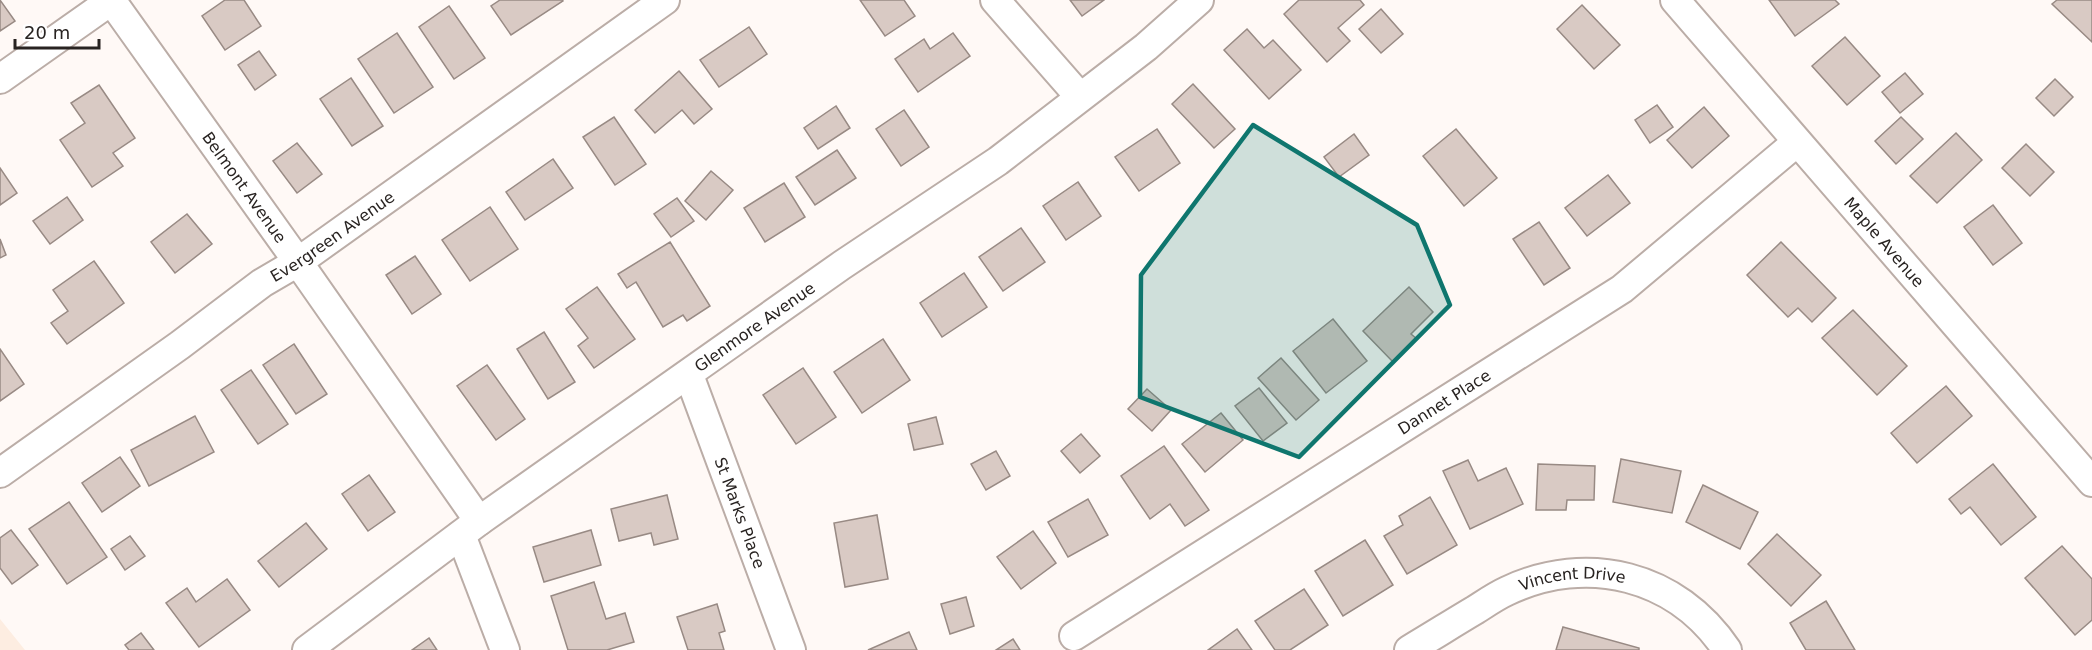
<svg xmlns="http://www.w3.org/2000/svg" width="2092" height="650" viewBox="0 0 2092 650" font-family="'DejaVu Sans',sans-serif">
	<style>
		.commercial { fill: #fdede1 }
		.building { fill: #d9cac4; stroke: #988a84; stroke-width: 1.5 }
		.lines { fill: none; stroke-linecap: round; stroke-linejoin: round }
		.street-casing { stroke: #bbada7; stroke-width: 32 }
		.street { stroke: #fff; stroke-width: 28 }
		.marked { fill: #0f766e; fill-opacity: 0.2; stroke: #0f766e; stroke-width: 4.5; stroke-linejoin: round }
		.labels { text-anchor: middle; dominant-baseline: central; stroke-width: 4.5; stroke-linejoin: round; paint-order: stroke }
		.street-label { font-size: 16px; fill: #282321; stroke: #fff }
	</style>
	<rect width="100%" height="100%" fill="#fff9f6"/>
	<polygon class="commercial" points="0,619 25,650 0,650"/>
	<g class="building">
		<polygon points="0,0 15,21 0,31"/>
		<polygon points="225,0 244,0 261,26 225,50 202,16"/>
		<polygon points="500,0 562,0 563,1 511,35 491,6"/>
		<polygon points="860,0 904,0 915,16 885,36"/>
		<polygon points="1070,0 1104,0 1082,16"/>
		<polygon points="1299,0 1360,0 1364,5 1338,28 1350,41 1327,62 1284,14"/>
		<polygon points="1769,0 1835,0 1839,4 1795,36"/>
		<polygon points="2057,0 2092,0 2092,42 2052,4"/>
		<polygon points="1582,5 1620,45 1594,69 1557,29"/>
		<polygon points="449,6 485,58 454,79 419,27"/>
		<polygon points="1381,9 1403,34 1381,53 1359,29"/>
		<polygon points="749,27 767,54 719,87 700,60"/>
		<polygon points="1247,29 1264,48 1273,40 1301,70 1269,99 1224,50"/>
		<polygon points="397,33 433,87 394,113 358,59"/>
		<polygon points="953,33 970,56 918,92 895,59 924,39 930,49"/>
		<polygon points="1845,37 1880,76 1847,105 1812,66"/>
		<polygon points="259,51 276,75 255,90 238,65"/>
		<polygon points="679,71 712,109 694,124 682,110 655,133 635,110"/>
		<polygon points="1905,73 1923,94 1900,113 1882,92"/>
		<polygon points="351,78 383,126 352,146 320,99"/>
		<polygon points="2055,79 2073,97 2054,116 2036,98"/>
		<polygon points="1193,84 1235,129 1214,148 1172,104"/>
		<polygon points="99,85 135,138 113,153 123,166 92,187 60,140 85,123 71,103"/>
		<polygon points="1657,105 1673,127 1650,143 1635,120"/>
		<polygon points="836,106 850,128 818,149 804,128"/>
		<polygon points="1704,107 1729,136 1692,168 1667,140"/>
		<polygon points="904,110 929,147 901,166 876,129"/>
		<polygon points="614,117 646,164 615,185 583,137"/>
		<polygon points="1901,117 1923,139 1896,164 1875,141"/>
		<polygon points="1157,129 1180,163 1139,191 1115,157"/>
		<polygon points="1456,129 1497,178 1464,206 1423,156"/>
		<polygon points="1956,133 1982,160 1937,203 1910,176"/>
		<polygon points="1354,134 1369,155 1339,177 1324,157"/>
		<polygon points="297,143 322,174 297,193 273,161"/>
		<polygon points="2026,144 2054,172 2030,196 2002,168"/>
		<polygon points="837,150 856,178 815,205 796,177"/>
		<polygon points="553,159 573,188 525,220 506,192"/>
		<polygon points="0,168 17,193 0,205"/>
		<polygon points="711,171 733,190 706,220 685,201"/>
		<polygon points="1608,175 1630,203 1587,236 1565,208"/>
		<polygon points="1078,182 1101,216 1066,240 1043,206"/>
		<polygon points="784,183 805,217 765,242 744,208"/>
		<polygon points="67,197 83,220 50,244 33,221"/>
		<polygon points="677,198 694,221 671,237 654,214"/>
		<polygon points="1993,205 2022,243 1993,265 1964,227"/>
		<polygon points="490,207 518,249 470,281 442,240"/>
		<polygon points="187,214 212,244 175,273 151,242"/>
		<polygon points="1539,222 1570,268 1544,285 1513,239"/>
		<polygon points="1021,228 1045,262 1003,291 979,257"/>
		<polygon points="0,239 6,255 0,258"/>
		<polygon points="670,242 710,306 687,321 683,315 663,327 636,282 627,288 618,274"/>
		<polygon points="1781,242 1836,298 1812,322 1798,308 1788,317 1747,275"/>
		<polygon points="415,256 441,294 412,314 386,275"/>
		<polygon points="94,261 124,303 67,344 51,323 68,311 53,290"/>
		<polygon points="964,273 987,307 942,337 920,303"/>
		<polygon points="597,287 635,339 594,368 578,346 588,338 566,309"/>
		<polygon points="1409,287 1433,312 1411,334 1417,339 1393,362 1363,331"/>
		<polygon points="1853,310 1907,366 1877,395 1822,338"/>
		<polygon points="1333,319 1367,361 1326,393 1293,351"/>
		<polygon points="544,332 575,382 548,399 517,349"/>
		<polygon points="883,339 910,380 862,413 834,372"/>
		<polygon points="294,344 327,394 296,414 263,365"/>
		<polygon points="0,349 24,384 0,401"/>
		<polygon points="1281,358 1319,400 1296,420 1258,378"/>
		<polygon points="487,365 525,419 496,440 457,386"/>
		<polygon points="803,368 836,417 796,444 763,395"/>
		<polygon points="251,370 288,424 258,444 221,390"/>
		<polygon points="1946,386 1972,416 1917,463 1891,433"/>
		<polygon points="1259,388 1287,423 1263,441 1235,406"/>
		<polygon points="1147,389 1171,410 1152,431 1128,409"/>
		<polygon points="1221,413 1243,440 1205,472 1182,444"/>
		<polygon points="195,416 214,452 149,486 131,450"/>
		<polygon points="936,417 943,444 914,450 908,424"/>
		<polygon points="1081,434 1100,456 1080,473 1061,451"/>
		<polygon points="1164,446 1209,510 1185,526 1170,504 1150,519 1121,476"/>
		<polygon points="996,451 1010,476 986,490 971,464"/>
		<polygon points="120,457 140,486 102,512 82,483"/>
		<polygon points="1621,459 1681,471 1672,513 1613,502"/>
		<polygon points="1468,460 1478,481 1506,468 1523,504 1470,529 1443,471"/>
		<polygon points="1538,464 1595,466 1594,500 1567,500 1566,510 1536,510"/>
		<polygon points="1993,464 2036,517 2001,545 1970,507 1961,514 1949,499"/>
		<polygon points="369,475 395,512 368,531 342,494"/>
		<polygon points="1703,485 1758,512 1740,549 1686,522"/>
		<polygon points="667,495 678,539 654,545 651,533 619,541 611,509"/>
		<polygon points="1430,497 1457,545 1407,574 1384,536 1403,525 1399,516"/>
		<polygon points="1088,499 1108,535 1068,557 1048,522"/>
		<polygon points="69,502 107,557 67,584 29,529"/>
		<polygon points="877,515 888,579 845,587 834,523"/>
		<polygon points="306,523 327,549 279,587 258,561"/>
		<polygon points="11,530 38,565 12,584 0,568 0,538"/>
		<polygon points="591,530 601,565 544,582 533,547"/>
		<polygon points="1033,531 1056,563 1021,589 997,557"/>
		<polygon points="1777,534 1821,575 1791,606 1748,564"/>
		<polygon points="130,536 145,556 125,570 111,549"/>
		<polygon points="1365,540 1393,585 1343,616 1315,571"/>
		<polygon points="2062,546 2092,579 2092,620 2075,635 2025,578"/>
		<polygon points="227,579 250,610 199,647 166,603 187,588 196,602"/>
		<polygon points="594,582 606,619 625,613 634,642 607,650 568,650 551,596"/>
		<polygon points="1304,589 1328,625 1290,650 1275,650 1255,621"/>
		<polygon points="966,597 974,626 950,634 941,604"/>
		<polygon points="1826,601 1855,650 1806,650 1790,623"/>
		<polygon points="717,604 725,631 719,633 724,650 688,650 677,617"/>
		<polygon points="1563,627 1639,648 1639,650 1556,650"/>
		<polygon points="1237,629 1252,650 1208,650"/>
		<polygon points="909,632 917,650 868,650"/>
		<polygon points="141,633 154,650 129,650 125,645"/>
		<polygon points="429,638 437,650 412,650"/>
		<polygon points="1013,639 1020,650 996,650"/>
	</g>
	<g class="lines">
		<g class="street-casing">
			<g id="street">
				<path id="s1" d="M 111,0 L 298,262 L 479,521"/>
				<polyline points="995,0 1080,97"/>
				<path id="s2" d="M 1675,0 L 2092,482"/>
				<polyline points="0,79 112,0"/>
				<path id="s3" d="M 689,375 L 791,650"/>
				<path id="s4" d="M 0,473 L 180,345 L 262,283 L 298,262 L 665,0"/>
				<polyline points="461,535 505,650"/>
				<path id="s5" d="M 1074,636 L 1622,289 L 1797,142"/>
				<path id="s6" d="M 307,650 L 479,521 L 842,265 L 998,161 L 1146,47 L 1199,0"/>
				<path id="s7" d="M 1409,650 C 1431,637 1453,623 1475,610 C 1486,603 1496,596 1507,591 C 1587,553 1677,575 1727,650"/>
			</g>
		</g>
		<use href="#street" class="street"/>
	</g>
	<path class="marked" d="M 1253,125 L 1417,225 L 1450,305 L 1299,457 L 1140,397 L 1141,275 Z"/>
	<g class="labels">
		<g class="street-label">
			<text stroke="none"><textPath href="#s1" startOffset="230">Belmont Avenue</textPath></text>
			<text stroke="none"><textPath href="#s4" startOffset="408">Evergreen Avenue</textPath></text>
			<text stroke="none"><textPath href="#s2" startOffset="320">Maple Avenue</textPath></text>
			<text stroke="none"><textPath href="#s6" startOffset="552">Glenmore Avenue</textPath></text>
			<text stroke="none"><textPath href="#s5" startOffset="438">Dannet Place</textPath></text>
			<text stroke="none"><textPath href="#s3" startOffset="147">St Marks Place</textPath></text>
			<text stroke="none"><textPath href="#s7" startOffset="182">Vincent Drive</textPath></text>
		</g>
	</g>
	<path d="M15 39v9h84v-9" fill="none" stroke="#282321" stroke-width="3"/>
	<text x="24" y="39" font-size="18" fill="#282321" stroke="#ffffff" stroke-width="4.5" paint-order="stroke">20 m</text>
</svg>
